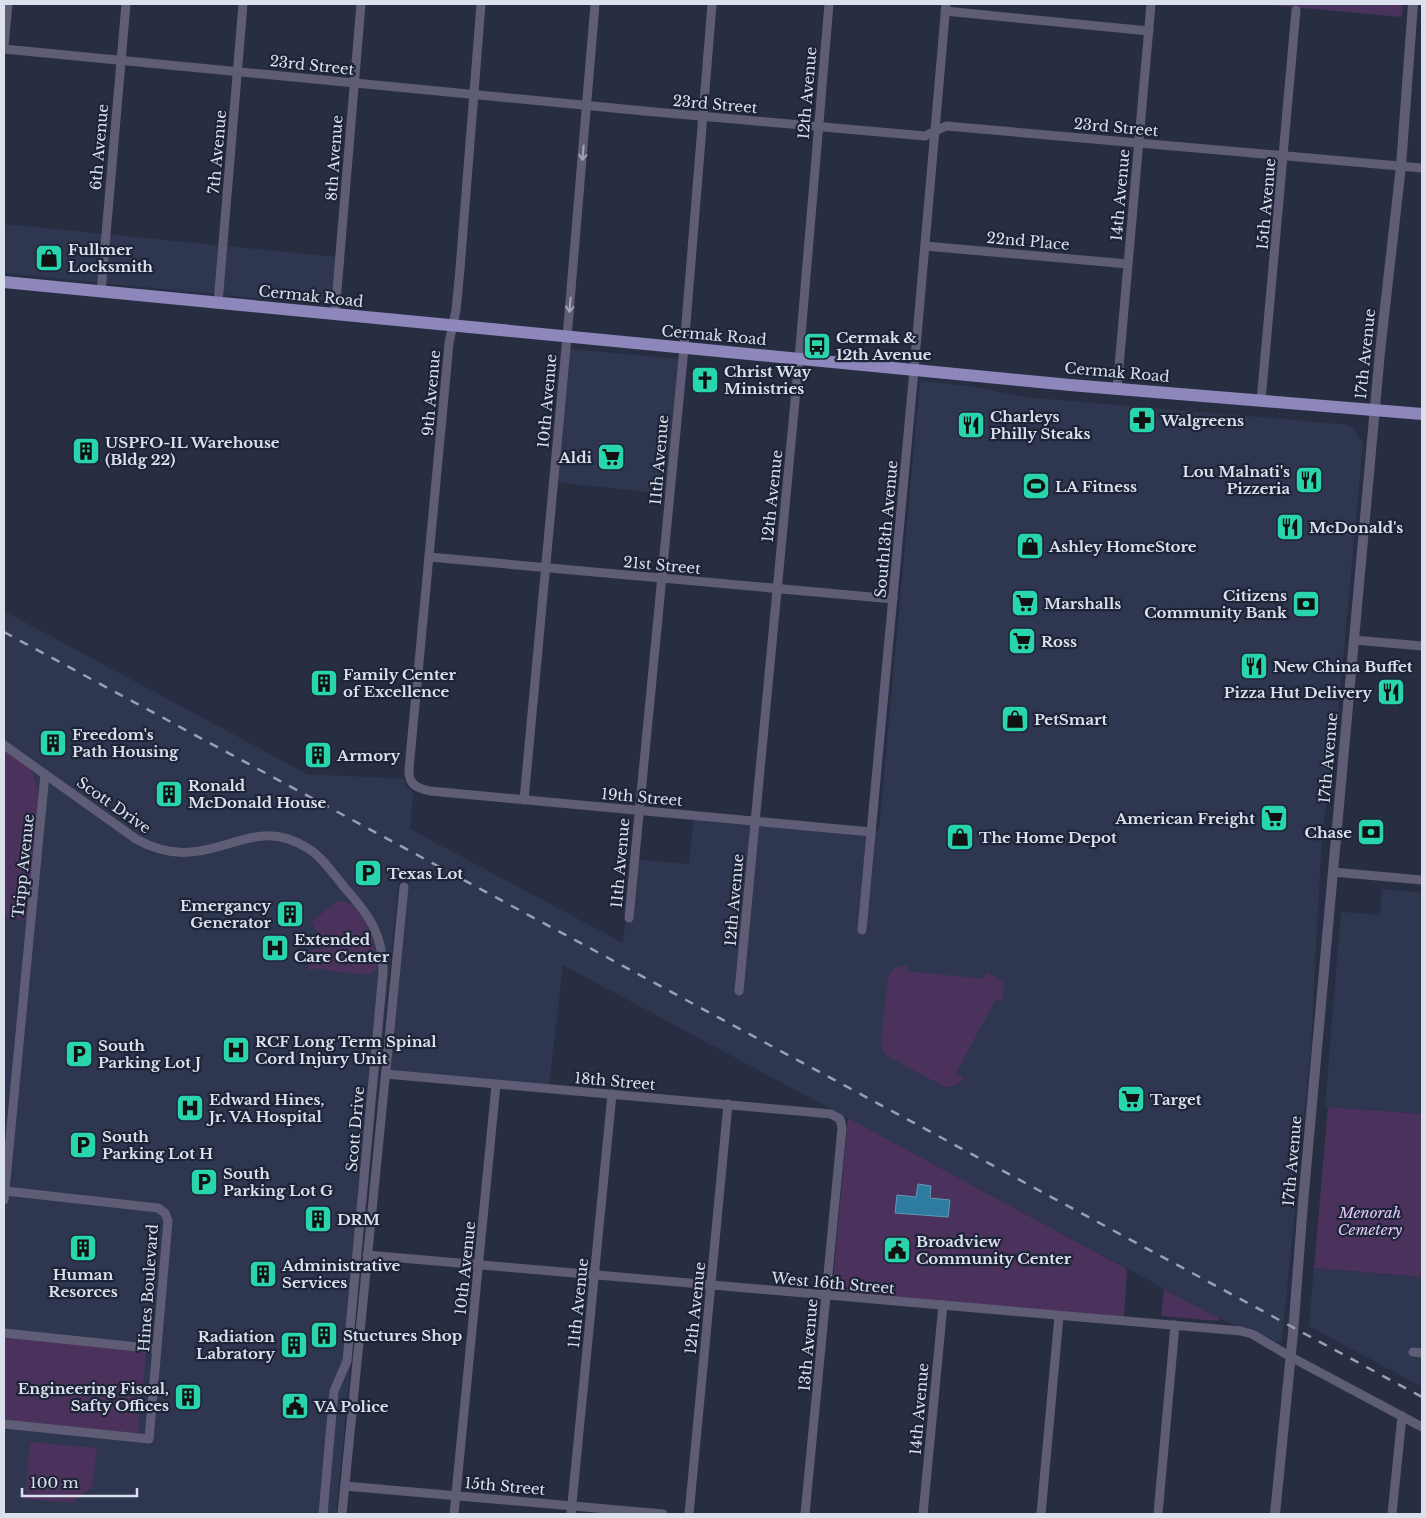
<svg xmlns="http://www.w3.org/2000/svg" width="1426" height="1518" viewBox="0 0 1426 1518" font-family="'Libre Baskerville',serif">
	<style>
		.built { fill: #2e3650 }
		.green { fill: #4b325c }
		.water { fill: #2d7b9e; stroke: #6199b6 }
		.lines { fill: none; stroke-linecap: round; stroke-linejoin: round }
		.minor { stroke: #5f5c76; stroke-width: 9 }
		.tertiary { stroke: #5f5c76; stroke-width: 10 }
		.primary { stroke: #8e87bc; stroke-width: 12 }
		.rail { stroke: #9aa0af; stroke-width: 2.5; stroke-dasharray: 9 9; stroke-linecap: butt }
		.oneway { stroke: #a3a5b7 }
		.labels { text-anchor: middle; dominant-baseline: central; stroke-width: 4.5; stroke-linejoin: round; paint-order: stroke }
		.street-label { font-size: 15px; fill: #dbe0ed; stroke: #1e2438 }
		.poi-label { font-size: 15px; font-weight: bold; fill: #dbe0ed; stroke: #1e2438; text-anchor: start }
		.park-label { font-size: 15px; font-style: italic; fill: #e3c7f8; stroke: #1e2438 }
	</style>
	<rect width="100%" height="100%" fill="#282e42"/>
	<g class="built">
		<polygon points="4,224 336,257 331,299 329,303 323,305 4,273"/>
		<polygon points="569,349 679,359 667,494 554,482"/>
		<polygon points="920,381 975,387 1025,397 1339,424 1347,425 1353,429 1363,443 1332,779 1324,818 1321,850 1311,1049 1282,1340 1276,1342 1252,1329 1238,1327 1219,1318 563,965 549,1085 390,1070 409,880 399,874 336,1514 4,1514 4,611 307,774 404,779 406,786 413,793 410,829 623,943 632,859 689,864 694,814 879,831"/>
		<polygon points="1382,889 1422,893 1422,1114 1325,1107 1341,912 1380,915"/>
		<polygon points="1314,1268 1422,1277 1422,1387 1309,1326"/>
	</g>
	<g class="green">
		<polygon points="1258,4 1403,4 1402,17"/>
		<polygon points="4,748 25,763 32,772 39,793 27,920 4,918"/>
		<path d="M 339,900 L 342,902 L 345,901 C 367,913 378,945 377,969 L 370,975 L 322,970 L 321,968 L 308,970 L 310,949 L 322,949 L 324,947 L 319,934 L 311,922 Z"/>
		<polygon points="907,965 906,971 985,979 986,972 998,978 1004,983 1003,1002 996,999 956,1073 963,1078 961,1082 951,1087 945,1087 887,1056 882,1049 881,1042 888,976 894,968"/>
		<polygon points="1328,1107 1422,1114 1422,1277 1314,1268"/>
		<polygon points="848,1118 1127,1269 1124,1318 832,1291"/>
		<polygon points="1164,1289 1219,1318 1218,1321 1161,1316"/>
		<polygon points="4,1336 146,1352 138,1432 136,1433 4,1420"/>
		<polygon points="30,1442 97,1448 92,1488 77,1497 73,1503 25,1499"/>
	</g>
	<polygon class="water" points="918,1184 931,1186 930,1198 950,1200 948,1217 895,1213 897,1195 916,1197"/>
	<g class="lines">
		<g class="minor">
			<path d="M 481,4 L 460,269 L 456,310 L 449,343 L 409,769 C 408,784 416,788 430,791 L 871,832"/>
			<polyline points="945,11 1149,31"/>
			<polyline points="4,46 8,4"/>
			<polyline points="4,49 644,111 925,136 946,126 1422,168"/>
			<polyline points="925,246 1128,264"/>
			<polyline points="101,292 126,4"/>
			<polyline points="218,303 243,4"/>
			<polyline points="335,314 361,4"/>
			<polyline points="1117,389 1151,4"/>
			<polyline points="1261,401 1296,10"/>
			<polyline points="429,557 893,599"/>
			<polyline points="1354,640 1422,646"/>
			<path d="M 4,745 L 136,839 C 154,849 171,854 191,852 C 234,849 263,819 309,849 C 323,858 334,875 345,888 C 369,915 383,934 383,972 L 347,1361 L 334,1391 L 323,1514"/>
			<polyline points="524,800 567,337 595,4"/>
			<polyline points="1333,872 1422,880"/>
			<polyline points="629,918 684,348 712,4"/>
			<polyline points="862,930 914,370 946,4"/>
			<polyline points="739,991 799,359 829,4"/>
			<polyline points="386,1074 831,1114 840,1119 842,1128 805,1514"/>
			<polyline points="4,1200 45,774"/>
			<polyline points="367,1255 1241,1331 1252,1334 1291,1357 1422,1427"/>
			<polyline points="4,1333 157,1349"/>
			<polyline points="1413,1352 1422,1353"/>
			<polyline points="4,1424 149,1439 168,1221 165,1213 158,1208 5,1191"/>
			<polyline points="345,1486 663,1514"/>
			<polyline points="342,1514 404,887"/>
			<polyline points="454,1514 496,1085"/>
			<polyline points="571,1514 612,1094"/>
			<polyline points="689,1514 728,1104"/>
			<polyline points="923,1514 943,1305"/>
			<polyline points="1041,1514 1059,1316"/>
			<polyline points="1158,1514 1175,1325"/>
			<polyline points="1392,1514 1402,1416"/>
		</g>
		<polyline class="tertiary" points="1275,1514 1293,1333 1303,1203 1380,352 1401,166 1413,4"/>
		<polyline class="primary" points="4,282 1070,385 1422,414"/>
		<polyline class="rail" points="4,632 1422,1397"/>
	</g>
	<defs><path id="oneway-shaft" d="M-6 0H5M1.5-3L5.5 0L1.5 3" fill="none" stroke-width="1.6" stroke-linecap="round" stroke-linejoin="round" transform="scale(1.25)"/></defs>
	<g class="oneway">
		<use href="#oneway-shaft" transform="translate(583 153) rotate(95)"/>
		<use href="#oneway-shaft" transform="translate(570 305) rotate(95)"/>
	</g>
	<defs>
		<g id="shop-square" transform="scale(1.4375)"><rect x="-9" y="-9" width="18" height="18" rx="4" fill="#28d5ad" stroke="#1e2438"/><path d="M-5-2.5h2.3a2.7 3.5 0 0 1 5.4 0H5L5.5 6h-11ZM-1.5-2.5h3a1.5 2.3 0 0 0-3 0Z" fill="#111"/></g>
		<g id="bus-square" transform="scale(1.4375)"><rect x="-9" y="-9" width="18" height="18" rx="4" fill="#28d5ad" stroke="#1e2438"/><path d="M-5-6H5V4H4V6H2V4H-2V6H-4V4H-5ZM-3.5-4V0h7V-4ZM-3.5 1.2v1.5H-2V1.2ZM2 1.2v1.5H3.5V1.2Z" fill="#111"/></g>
		<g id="church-square" transform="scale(1.4375)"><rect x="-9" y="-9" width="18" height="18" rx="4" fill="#28d5ad" stroke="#1e2438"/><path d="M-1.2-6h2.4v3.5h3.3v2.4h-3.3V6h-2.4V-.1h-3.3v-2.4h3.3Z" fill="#111"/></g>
		<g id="pharmacy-square" transform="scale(1.4375)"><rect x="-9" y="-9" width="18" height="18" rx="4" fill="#28d5ad" stroke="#1e2438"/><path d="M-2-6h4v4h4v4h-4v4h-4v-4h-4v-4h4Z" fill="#111"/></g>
		<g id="restaurant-square" transform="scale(1.4375)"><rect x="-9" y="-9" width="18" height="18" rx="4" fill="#28d5ad" stroke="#1e2438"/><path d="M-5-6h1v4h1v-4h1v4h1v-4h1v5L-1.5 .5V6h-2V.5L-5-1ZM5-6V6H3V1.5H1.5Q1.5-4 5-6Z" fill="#111"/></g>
		<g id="building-square" transform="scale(1.4375)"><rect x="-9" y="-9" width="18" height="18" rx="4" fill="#28d5ad" stroke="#1e2438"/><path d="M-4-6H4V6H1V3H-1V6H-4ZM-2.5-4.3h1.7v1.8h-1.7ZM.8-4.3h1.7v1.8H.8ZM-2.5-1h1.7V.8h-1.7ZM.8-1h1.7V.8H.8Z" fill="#111"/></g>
		<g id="supermarket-square" transform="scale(1.4375)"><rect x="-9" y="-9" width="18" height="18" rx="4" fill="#28d5ad" stroke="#1e2438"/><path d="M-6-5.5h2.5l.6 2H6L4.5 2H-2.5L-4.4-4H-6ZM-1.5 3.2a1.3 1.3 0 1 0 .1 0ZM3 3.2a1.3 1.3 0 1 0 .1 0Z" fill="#111"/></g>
		<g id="stadium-square" transform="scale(1.4375)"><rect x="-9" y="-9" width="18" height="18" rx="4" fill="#28d5ad" stroke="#1e2438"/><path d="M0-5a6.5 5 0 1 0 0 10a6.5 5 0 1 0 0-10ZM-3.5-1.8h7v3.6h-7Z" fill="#111"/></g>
		<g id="bank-square" transform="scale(1.4375)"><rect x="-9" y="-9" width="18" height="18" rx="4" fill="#28d5ad" stroke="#1e2438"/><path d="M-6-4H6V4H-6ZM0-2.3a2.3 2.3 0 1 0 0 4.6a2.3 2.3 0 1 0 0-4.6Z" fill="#111"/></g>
		<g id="parking-square" transform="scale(1.4375)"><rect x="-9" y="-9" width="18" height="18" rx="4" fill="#28d5ad" stroke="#1e2438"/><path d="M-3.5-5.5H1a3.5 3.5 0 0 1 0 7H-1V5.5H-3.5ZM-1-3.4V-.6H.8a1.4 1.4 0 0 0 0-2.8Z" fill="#111"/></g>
		<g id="hospital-square" transform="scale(1.4375)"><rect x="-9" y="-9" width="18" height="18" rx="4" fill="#28d5ad" stroke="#1e2438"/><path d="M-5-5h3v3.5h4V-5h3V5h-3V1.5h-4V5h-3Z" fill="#111"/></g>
		<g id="civic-square" transform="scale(1.4375)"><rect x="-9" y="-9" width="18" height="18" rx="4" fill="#28d5ad" stroke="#1e2438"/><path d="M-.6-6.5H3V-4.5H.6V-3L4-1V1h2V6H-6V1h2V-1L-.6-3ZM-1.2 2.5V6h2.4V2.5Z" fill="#111"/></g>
	</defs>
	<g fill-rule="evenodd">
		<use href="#shop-square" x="49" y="258"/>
		<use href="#bus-square" x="817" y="346"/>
		<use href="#church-square" x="705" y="380"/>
		<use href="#pharmacy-square" x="1142" y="420"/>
		<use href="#restaurant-square" x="971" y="425"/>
		<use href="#building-square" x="86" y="451"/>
		<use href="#supermarket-square" x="611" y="457"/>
		<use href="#restaurant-square" x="1309" y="480"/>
		<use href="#stadium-square" x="1036" y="486"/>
		<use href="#restaurant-square" x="1290" y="527"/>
		<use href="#shop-square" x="1030" y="546"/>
		<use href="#supermarket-square" x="1025" y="603"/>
		<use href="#bank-square" x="1306" y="604"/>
		<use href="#supermarket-square" x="1022" y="641"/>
		<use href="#restaurant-square" x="1254" y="666"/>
		<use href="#building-square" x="324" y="683"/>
		<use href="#restaurant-square" x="1391" y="692"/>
		<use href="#shop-square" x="1015" y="719"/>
		<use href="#building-square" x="53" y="743"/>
		<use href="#building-square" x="318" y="755"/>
		<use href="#building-square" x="169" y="794"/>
		<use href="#supermarket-square" x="1274" y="818"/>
		<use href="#bank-square" x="1371" y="832"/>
		<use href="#shop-square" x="960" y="837"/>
		<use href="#parking-square" x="368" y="873"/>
		<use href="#building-square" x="290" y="914"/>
		<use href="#hospital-square" x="275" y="948"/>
		<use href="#hospital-square" x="236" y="1050"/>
		<use href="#parking-square" x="79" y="1054"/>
		<use href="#supermarket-square" x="1131" y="1099"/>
		<use href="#hospital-square" x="190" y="1108"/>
		<use href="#parking-square" x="83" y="1145"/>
		<use href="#parking-square" x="204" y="1182"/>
		<use href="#building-square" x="318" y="1219"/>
		<use href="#building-square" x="83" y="1248"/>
		<use href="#civic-square" x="897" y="1250"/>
		<use href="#building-square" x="263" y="1274"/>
		<use href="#building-square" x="324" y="1335"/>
		<use href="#building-square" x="294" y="1345"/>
		<use href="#building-square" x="188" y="1397"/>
		<use href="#civic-square" x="295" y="1406"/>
	</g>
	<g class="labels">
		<g class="street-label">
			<text transform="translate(312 65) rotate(6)">23rd Street</text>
			<text transform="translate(807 93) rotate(-85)">12th Avenue</text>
			<text transform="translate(715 104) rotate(5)">23rd Street</text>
			<text transform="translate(1116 127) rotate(5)">23rd Street</text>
			<text transform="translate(99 147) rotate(-85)">6th Avenue</text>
			<text transform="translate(217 152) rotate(-85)">7th Avenue</text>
			<text transform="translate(334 158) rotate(-86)">8th Avenue</text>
			<text transform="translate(1120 195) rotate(-85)">14th Avenue</text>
			<text transform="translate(1266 204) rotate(-85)">15th Avenue</text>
			<text transform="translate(1028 241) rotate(5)">22nd Place</text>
			<text transform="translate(311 296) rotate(6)">Cermak Road</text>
			<text transform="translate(714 335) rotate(5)">Cermak Road</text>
			<text transform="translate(1365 354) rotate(-84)">17th Avenue</text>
			<text transform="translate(1117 372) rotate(5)">Cermak Road</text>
			<text transform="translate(431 393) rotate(-85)">9th Avenue</text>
			<text transform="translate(547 401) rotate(-85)">10th Avenue</text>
			<text transform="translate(659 460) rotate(-85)">11th Avenue</text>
			<text transform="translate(772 496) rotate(-84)">12th Avenue</text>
			<text transform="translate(886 529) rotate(-85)">South13th Avenue</text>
			<text transform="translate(662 565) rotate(5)">21st Street</text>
			<text transform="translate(1328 758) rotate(-85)">17th Avenue</text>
			<text transform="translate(642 797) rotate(5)">19th Street</text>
			<text transform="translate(114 805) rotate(35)">Scott Drive</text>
			<text transform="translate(620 863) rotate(-85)">11th Avenue</text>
			<text transform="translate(23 866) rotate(-84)">Tripp Avenue</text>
			<text transform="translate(734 900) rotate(-85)">12th Avenue</text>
			<text transform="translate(615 1081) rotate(5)">18th Street</text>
			<text transform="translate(355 1129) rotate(-85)">Scott Drive</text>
			<text transform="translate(1292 1161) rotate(-85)">17th Avenue</text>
			<text transform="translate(465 1268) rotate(-84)">10th Avenue</text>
			<text transform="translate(833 1283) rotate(5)">West 16th Street</text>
			<text transform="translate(148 1288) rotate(-86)">Hines Boulevard</text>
			<text transform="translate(578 1303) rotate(-84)">11th Avenue</text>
			<text transform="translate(695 1308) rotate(-84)">12th Avenue</text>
			<text transform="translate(808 1345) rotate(-85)">13th Avenue</text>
			<text transform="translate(919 1409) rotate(-85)">14th Avenue</text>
			<text transform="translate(505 1486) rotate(5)">15th Street</text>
		</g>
		<g class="poi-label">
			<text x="68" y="249">Fullmer<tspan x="68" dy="17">Locksmith</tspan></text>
			<text x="836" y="337">Cermak &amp;<tspan x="836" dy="17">12th Avenue</tspan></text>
			<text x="724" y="371">Christ Way<tspan x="724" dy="17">Ministries</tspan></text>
			<text x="990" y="416">Charleys<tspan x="990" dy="17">Philly Steaks</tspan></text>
			<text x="1161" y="420">Walgreens</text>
			<text x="105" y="442">USPFO-IL Warehouse<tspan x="105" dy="17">(Bldg 22)</tspan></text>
			<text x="592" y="457" text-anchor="end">Aldi</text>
			<text x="1290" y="471" text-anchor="end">Lou Malnati's<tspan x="1290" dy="17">Pizzeria</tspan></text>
			<text x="1055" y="486">LA Fitness</text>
			<text x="1309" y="527">McDonald's</text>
			<text x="1049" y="546">Ashley HomeStore</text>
			<text x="1287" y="595" text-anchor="end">Citizens<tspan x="1287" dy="17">Community Bank</tspan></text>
			<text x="1044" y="603">Marshalls</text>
			<text x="1041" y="641">Ross</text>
			<text x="1273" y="666">New China Buffet</text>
			<text x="343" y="674">Family Center<tspan x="343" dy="17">of Excellence</tspan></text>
			<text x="1372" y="692" text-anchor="end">Pizza Hut Delivery</text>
			<text x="1034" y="719">PetSmart</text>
			<text x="72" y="734">Freedom's<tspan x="72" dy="17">Path Housing</tspan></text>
			<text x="337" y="755">Armory</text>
			<text x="188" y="785">Ronald<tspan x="188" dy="17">McDonald House</tspan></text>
			<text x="1255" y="818" text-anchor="end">American Freight</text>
			<text x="1352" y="832" text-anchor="end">Chase</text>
			<text x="979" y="837">The Home Depot</text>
			<text x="387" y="873">Texas Lot</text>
			<text x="271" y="905" text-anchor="end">Emergancy<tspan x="271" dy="17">Generator</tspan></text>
			<text x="294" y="939">Extended<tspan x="294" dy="17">Care Center</tspan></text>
			<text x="255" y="1041">RCF Long Term Spinal<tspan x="255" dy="17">Cord Injury Unit</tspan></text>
			<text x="98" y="1045">South<tspan x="98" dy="17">Parking Lot J</tspan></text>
			<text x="209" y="1099">Edward Hines,<tspan x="209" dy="17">Jr. VA Hospital</tspan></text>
			<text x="1150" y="1099">Target</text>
			<text x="102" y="1136">South<tspan x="102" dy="17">Parking Lot H</tspan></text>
			<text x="223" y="1173">South<tspan x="223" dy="17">Parking Lot G</tspan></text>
			<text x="337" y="1219">DRM</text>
			<text x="916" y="1241">Broadview<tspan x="916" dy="17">Community Center</tspan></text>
			<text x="282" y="1265">Administrative<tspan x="282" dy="17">Services</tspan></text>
			<text x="83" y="1274" text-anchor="middle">Human<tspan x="83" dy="17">Resorces</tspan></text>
			<text x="343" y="1335">Stuctures Shop</text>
			<text x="275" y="1336" text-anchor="end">Radiation<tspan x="275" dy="17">Labratory</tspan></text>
			<text x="169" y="1388" text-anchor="end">Engineering Fiscal,<tspan x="169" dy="17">Safty Offices</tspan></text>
			<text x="314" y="1406">VA Police</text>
		</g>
		<g class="park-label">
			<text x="1370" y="1212">Menorah<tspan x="1370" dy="17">Cemetery</tspan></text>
		</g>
	</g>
	<rect width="1426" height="1518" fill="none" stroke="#dbe0ed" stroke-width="10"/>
	<path d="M22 1488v8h115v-8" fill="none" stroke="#dbe0ed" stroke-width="2.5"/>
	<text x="30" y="1488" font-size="15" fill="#dbe0ed" stroke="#1e2438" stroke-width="4" paint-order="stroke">100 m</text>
</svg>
